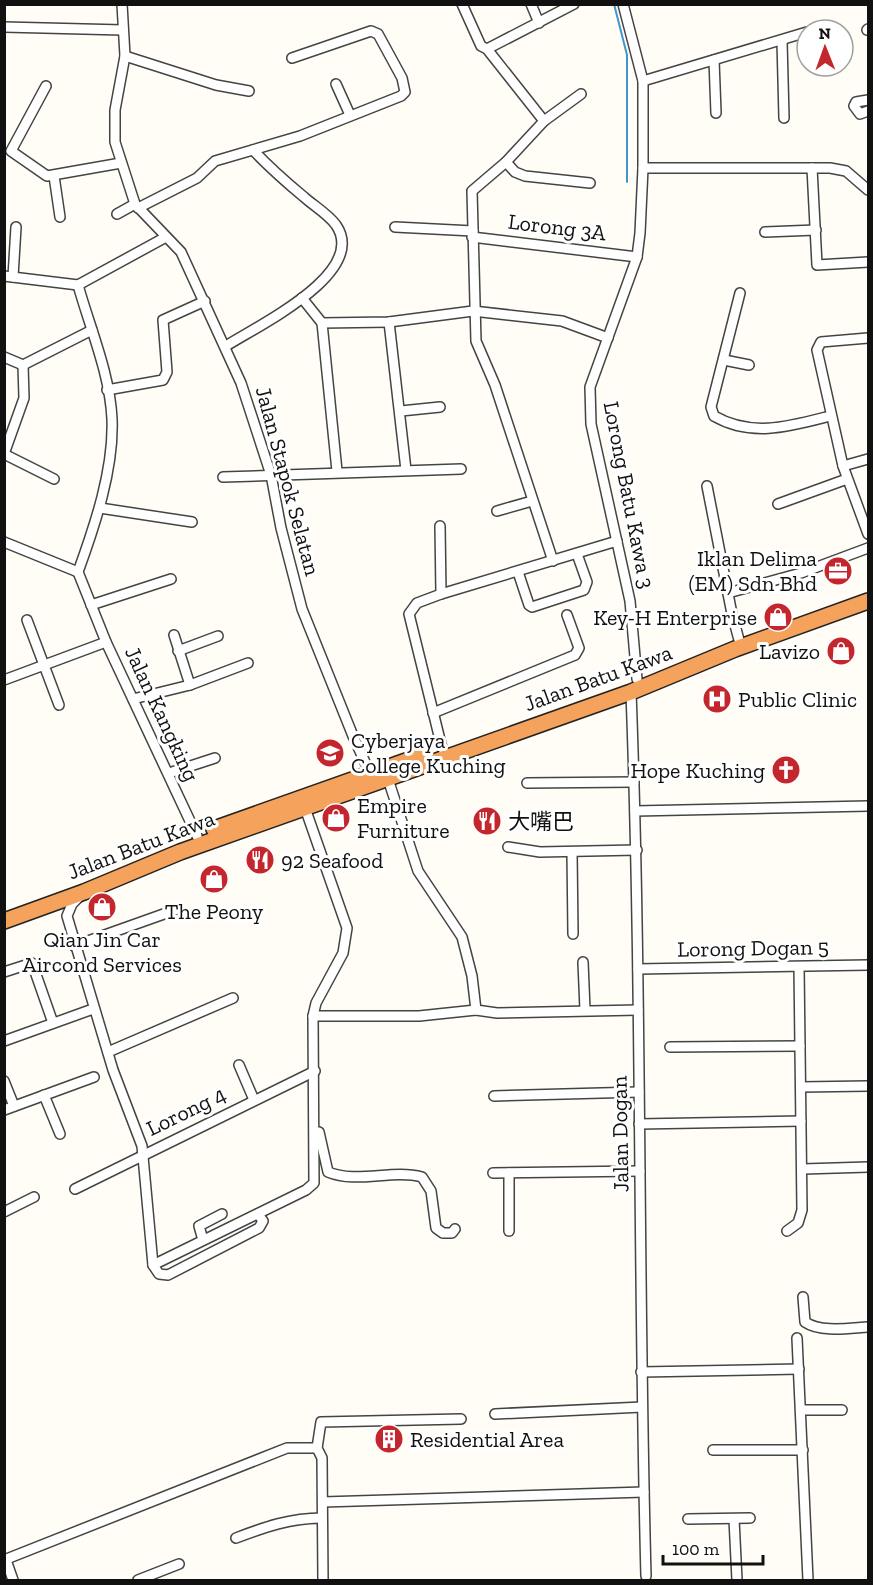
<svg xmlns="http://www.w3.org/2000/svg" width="873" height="1585" viewBox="0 0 873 1585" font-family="'Zilla Slab','Noto Sans SC',serif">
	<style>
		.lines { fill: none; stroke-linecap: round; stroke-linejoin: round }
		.stream { stroke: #3f96cf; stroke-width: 2 }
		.minor-casing { stroke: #444; stroke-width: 12 }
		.highway-casing { stroke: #222; stroke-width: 18 }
		.minor { stroke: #fff; stroke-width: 9 }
		.highway { stroke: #f5a25d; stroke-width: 15 }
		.labels { text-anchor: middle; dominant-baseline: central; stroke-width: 6; stroke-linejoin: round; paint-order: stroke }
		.street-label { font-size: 22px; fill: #111; stroke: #fff }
		.poi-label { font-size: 22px; fill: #111; stroke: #fff; text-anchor: start }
	</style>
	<rect width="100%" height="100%" fill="#fffdf5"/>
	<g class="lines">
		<polyline class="stream" points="614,4 627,55 627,182"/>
		<g class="minor-casing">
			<g id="minor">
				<polyline points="122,4 125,56 115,110 115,142 135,204 181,252 241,383 271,475 281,528 302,609 353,736 370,773"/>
				<polyline points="462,4 481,46 487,49 544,121"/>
				<polyline points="531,4 539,23"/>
				<polyline points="623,4 643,81 643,168 640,233 637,257 590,387 591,424 630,601 637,679"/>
				<polyline points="4,27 123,30"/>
				<polyline points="812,30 823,26"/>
				<polyline points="867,30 868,29"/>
				<polyline points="782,41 784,118"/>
				<polyline points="487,49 574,4"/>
				<polyline points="125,56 216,85 249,91"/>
				<polyline points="714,60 716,113"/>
				<polyline points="643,81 807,32"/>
				<polyline points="336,84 350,115"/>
				<polyline points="46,86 11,151 47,176 121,163"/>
				<polyline points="868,100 856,102 854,106 860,114 868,111"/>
				<polyline points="506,162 515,172 525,176 590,183"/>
				<polyline points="643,168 830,168 846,171 868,190"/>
				<polyline points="812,168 817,265 868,262"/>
				<polyline points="54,176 60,217"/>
				<polyline points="138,208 197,178 215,161 300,136 401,96 405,92 402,78 378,34 371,31 292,58"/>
				<polyline points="117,214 135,204"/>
				<polyline points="395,227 473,231"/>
				<polyline points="765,232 816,230"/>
				<polyline points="472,237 637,257"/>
				<polyline points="4,276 78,285"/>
				<polyline points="13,277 16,227"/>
				<path d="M 78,285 C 90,328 110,374 112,419 C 114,469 95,525 78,572 L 106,642 L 197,836"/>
				<polyline points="78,285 166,237"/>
				<path d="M 740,293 L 711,407 L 714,416 C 752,438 791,426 830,416"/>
				<polyline points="302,298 322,323 389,322 473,311 562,321 608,338"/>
				<polyline points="389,322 406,470"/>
				<polyline points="322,323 337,471"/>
				<polyline points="868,338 821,342 817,350 843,466 868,534"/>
				<path d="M 226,346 C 257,326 369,273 336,225 C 328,214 314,206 304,197 C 286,182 269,167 253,150"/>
				<polyline points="4,357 23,365"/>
				<polyline points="724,360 749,365"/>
				<polyline points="23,365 92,330"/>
				<polyline points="107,390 163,380 167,372 163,320 205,301"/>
				<polyline points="401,411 440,407"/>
				<polyline points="4,454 24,398 23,365"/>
				<polyline points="4,454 54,479"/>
				<polyline points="843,466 868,459"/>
				<polyline points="223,477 461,469"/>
				<polyline points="707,486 732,614 739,640"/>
				<polyline points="778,504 847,479"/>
				<polyline points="100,508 192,522"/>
				<polyline points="497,511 532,501"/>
				<polyline points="440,526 441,594"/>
				<polyline points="4,542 78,572"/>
				<polyline points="553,561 495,385 476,341 472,191 506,162 544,121 581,94"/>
				<polyline points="518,572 529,605 532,607 584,590 587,582 577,554"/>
				<polyline points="728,593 801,573 868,548"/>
				<polyline points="91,605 171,579"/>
				<polyline points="27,620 59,705"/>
				<polyline points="174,635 190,685"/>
				<polyline points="178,651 218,636"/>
				<polyline points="4,680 106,642"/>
				<path d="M 631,692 C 642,986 638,1281 646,1576"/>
				<polyline points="133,699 190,685 248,663"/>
				<polyline points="433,713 575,655 579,648 567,615"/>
				<polyline points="442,748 409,614 417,603 441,594 617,541"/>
				<polyline points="169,773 215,758"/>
				<polyline points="388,779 418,871 462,937 472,976 476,1010 497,1013 638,1010"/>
				<polyline points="527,783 634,782"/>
				<polyline points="305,808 347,928 343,953 316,1003 313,1016"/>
				<polyline points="635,811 868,806"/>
				<polyline points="508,847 540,852 637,850"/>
				<polyline points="572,852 573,934"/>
				<polyline points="80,896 72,904 67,916 113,1070 142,1146 153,1265 306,1190 314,1183 313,1016 419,1016 476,1010"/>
				<polyline points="74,946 175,910"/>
				<polyline points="583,962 585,1010"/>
				<polyline points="638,969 868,965"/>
				<polyline points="4,972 32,963 53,1023"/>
				<polyline points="4,1041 93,1009"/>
				<polyline points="670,1047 800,1046"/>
				<polyline points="108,1052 233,998"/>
				<polyline points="239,1065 254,1100"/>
				<polyline points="4,1081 14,1106"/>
				<polyline points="801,1087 868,1086"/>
				<polyline points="44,1095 60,1134"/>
				<polyline points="494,1096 639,1092"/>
				<polyline points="4,1110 94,1077"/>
				<polyline points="639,1124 801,1121"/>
				<path d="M 319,1132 L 328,1172 C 357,1184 392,1169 422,1177 L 431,1191 L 436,1228 L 443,1233 L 452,1233 L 455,1229"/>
				<polyline points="803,1169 868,1167"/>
				<polyline points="493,1173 640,1171"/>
				<polyline points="509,1173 509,1231"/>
				<polyline points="75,1189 315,1071"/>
				<polyline points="4,1212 34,1197"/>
				<polyline points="787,1231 798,1223 802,1210 799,967"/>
				<polyline points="203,1240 199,1226 222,1214"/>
				<polyline points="153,1265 159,1274 168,1275 259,1228 263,1221 258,1214"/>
				<path d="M 803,1297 L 805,1322 C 821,1333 850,1328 868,1327"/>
				<polyline points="797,1338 808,1580"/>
				<polyline points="641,1372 799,1369"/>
				<polyline points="801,1410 842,1410"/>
				<polyline points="495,1414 642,1407"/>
				<polyline points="713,1450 803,1450"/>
				<polyline points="323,1502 644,1492"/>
				<polyline points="688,1519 750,1518"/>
				<polyline points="734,1519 737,1580"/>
				<path d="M 236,1538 C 265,1527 290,1518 322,1518"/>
				<polyline points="4,1560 287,1448 317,1448"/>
				<polyline points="6,1560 13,1580"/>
				<polyline points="138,1580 179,1564"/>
				<polyline points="323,1580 322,1458 317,1448 321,1422 461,1419"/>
			</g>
		</g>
		<g class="highway-casing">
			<g id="highway">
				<polyline points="214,829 420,756"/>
				<polyline points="4,921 84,892 180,852 631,692 735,649 868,601"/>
			</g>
		</g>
		<use href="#minor" class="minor"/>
		<use href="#highway" class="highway"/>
	</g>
	<defs>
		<g id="office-disc" transform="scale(1.5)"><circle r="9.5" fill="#c4262e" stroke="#fff"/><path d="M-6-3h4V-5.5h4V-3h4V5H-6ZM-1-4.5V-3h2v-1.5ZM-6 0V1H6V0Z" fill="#fff"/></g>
		<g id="shop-disc" transform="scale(1.5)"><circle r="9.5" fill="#c4262e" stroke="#fff"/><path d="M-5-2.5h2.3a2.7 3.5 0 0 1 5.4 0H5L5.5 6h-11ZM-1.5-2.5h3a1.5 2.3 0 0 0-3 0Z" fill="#fff"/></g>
		<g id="hospital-disc" transform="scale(1.5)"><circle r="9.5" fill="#c4262e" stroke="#fff"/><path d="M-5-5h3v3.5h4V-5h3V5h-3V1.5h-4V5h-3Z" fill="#fff"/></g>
		<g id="university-disc" transform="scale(1.5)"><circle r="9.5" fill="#c4262e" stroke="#fff"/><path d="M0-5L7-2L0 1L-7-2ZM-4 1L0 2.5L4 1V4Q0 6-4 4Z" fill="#fff"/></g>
		<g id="church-disc" transform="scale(1.5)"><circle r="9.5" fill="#c4262e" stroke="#fff"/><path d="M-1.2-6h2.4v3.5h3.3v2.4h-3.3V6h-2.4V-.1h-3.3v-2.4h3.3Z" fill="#fff"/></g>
		<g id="restaurant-disc" transform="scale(1.5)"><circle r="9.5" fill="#c4262e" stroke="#fff"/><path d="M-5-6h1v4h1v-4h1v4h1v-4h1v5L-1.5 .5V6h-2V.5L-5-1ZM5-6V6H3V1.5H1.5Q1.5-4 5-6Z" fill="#fff"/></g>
		<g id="building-disc" transform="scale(1.5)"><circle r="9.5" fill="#c4262e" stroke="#fff"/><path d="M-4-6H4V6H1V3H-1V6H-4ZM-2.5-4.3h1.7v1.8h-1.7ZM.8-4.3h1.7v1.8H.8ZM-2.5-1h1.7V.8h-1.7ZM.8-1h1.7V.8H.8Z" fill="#fff"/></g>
	</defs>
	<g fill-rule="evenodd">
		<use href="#office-disc" x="838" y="571"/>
		<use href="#shop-disc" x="778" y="617"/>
		<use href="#shop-disc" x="841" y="651"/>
		<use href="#hospital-disc" x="717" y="699"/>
		<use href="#university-disc" x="330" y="753"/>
		<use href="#church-disc" x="786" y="770"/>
		<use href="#shop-disc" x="336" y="818"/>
		<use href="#restaurant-disc" x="487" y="821"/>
		<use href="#restaurant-disc" x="260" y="860"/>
		<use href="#shop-disc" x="214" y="879"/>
		<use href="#shop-disc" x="102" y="907"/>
		<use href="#building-disc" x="389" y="1439"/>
	</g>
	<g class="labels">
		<g class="street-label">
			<text transform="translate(557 227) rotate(7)">Lorong 3A</text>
			<text transform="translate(288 481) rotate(75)">Jalan Stapok Selatan</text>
			<text transform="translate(629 495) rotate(79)">Lorong Batu Kawa 3</text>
			<text transform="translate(598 678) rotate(-20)">Jalan Batu Kawa</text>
			<text transform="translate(162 714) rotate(65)">Jalan Kangking</text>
			<text transform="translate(141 845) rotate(-21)">Jalan Batu Kawa</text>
			<text transform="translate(753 948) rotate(-1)">Lorong Dogan 5</text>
			<text transform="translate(186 1111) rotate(-26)">Lorong 4</text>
			<text transform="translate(620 1134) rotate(-91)">Jalan Dogan</text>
		</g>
		<g class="poi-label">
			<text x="817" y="558" text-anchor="end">Iklan Delima<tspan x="817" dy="25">(EM) Sdn Bhd</tspan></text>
			<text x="757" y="617" text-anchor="end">Key-H Enterprise</text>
			<text x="820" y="651" text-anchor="end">Lavizo</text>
			<text x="738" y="699">Public Clinic</text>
			<text x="351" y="740">Cyberjaya<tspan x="351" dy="25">College Kuching</tspan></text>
			<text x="765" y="770" text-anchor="end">Hope Kuching</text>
			<text x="357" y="805">Empire<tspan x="357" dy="25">Furniture</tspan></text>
			<text x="508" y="821">大嘴巴</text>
			<text x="281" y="860">92 Seafood</text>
			<text x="214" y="911" text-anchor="middle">The Peony</text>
			<text x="102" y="939" text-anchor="middle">Qian Jin Car<tspan x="102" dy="25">Aircond Services</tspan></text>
			<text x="410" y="1439">Residential Area</text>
		</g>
	</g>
	<rect width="873" height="1585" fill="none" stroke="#111111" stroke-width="12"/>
	<g transform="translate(825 48) rotate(359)"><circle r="28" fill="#ffffff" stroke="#a0a0a0" stroke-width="1.5"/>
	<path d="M0-4.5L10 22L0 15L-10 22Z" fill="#c4262e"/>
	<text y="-9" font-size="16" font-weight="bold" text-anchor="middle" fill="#111111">N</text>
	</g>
	<path d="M663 1555v9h100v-9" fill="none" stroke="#111111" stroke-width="3"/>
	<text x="672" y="1555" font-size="18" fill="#111111" stroke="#ffffff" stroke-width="4.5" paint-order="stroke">100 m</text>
</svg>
